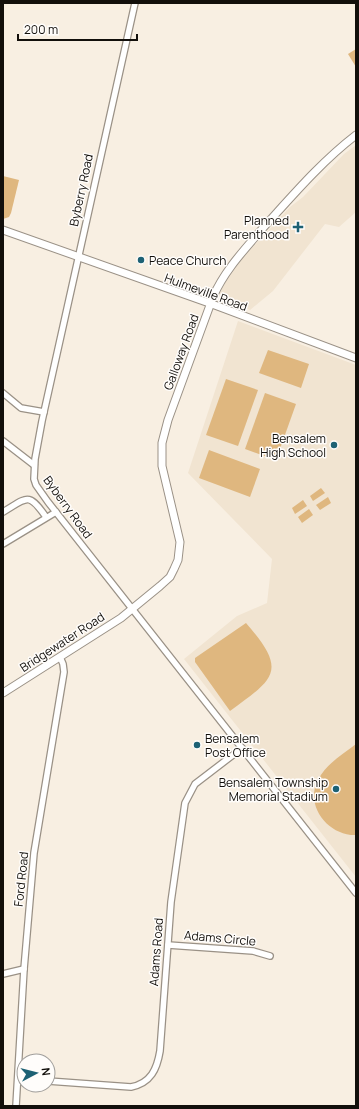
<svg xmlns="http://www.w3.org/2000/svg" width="359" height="1109" viewBox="0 0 359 1109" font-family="Manrope,sans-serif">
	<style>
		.built { fill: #f1e4d1 }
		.green { fill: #dfb77f }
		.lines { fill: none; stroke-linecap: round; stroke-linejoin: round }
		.minor-casing { stroke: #9a9186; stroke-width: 8 }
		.major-casing { stroke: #9a9186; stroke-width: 9 }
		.minor { stroke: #fff; stroke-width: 5.5 }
		.major { stroke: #fff; stroke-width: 7 }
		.poi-dot { fill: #1d6174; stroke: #fffdfb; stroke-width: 1.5 }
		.labels { text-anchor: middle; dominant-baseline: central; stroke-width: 3; stroke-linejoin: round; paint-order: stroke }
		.street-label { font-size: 12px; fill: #120f0b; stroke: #fffdfb }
		.poi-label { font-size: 12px; fill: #120f0b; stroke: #fffdfb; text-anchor: end }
	</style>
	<rect width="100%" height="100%" fill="#f8efe2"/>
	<g class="built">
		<polygon points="356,145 356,212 339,227 325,224 273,291 250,310 220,293 225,283 241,260 290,207 303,197 344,154"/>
		<polygon points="238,321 356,365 356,877 184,659 237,616 267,603 272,559 188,473"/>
	</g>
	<g class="green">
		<polygon points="356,49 356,67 348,54"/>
		<polygon points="3,176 19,180 11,213 9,217 3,219"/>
		<polygon points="268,350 309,364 301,388 259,373"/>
		<polygon points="226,379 258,390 238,446 206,435"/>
		<polygon points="265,393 296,404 276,460 245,449"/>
		<polygon points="209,450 260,469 250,497 199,478"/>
		<polygon points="321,488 325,493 313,501 310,496"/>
		<polygon points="328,497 331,503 320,510 316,505"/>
		<polygon points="303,500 307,506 295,514 292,508"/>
		<polygon points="309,509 313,515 302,523 298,517"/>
		<path d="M 246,623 C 288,671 275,678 230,711 L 195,662 L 195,658 Z"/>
		<path d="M 356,744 L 356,835 C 329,836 304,806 318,780 C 326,764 343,754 356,744 Z"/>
	</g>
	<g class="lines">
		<g class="minor-casing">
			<g id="minor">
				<polyline points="135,3 42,421 35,459 34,479 36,485 48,502 356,893"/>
				<polyline points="3,393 21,408 44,412"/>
				<polyline points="3,441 34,465"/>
				<path d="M 3,512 C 27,498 28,491 46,517"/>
				<polyline points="3,544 56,512"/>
				<polyline points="168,945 253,951 270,956"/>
				<polyline points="3,974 24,969"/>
				<polyline points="18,1079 24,1080"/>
				<path d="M 48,1081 L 131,1087 C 151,1083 157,1069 160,1051 L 171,902 L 185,803 L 195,784 L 242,748"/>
				<polyline points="16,1106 24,969 34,853 64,672 63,664 60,657"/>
			</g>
		</g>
		<g class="major-casing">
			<g id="major">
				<polyline points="3,230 212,304 356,358"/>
				<path d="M 3,693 L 121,618 L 160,586 L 170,577 L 174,569 L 178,560 L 180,542 L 162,466 L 162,443 L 168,420 L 213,297 C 224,271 245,249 263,228 C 293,195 321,162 356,135"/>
			</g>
		</g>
		<use href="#minor" class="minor"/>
		<use href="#major" class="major"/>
	</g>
	<g class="poi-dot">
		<path d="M296 221h4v4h4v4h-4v4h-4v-4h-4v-4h4z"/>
		<circle cx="141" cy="260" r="4"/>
		<circle cx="334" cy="445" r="4"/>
		<circle cx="197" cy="745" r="4"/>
		<circle cx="336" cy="789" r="4"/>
	</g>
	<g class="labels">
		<g class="street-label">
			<text transform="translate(81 190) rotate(-78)">Byberry Road</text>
			<text transform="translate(206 292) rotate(20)">Hulmeville Road</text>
			<text transform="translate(181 352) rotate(-70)">Galloway Road</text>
			<text transform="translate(68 507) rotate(54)">Byberry Road</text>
			<text transform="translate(62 642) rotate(-33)">Bridgewater Road</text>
			<text transform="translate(21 879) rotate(-84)">Ford Road</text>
			<text transform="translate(220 938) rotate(5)">Adams Circle</text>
			<text transform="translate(156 952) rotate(-86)">Adams Road</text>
		</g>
		<g class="poi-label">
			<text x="289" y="220">Planned<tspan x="289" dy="14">Parenthood</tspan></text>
			<text x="149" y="260" text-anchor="start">Peace Church</text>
			<text x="326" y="438">Bensalem<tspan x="326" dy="14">High School</tspan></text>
			<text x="205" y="738" text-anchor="start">Bensalem<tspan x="205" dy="14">Post Office</tspan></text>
			<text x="328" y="782">Bensalem Township<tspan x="328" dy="14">Memorial Stadium</tspan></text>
		</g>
	</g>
	<rect width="359" height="1109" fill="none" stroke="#120f0b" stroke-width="8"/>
	<g transform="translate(36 1073) rotate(83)"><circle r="19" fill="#fffdfb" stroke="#a09e9b"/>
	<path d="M0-3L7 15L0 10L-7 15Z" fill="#1d6174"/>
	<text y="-6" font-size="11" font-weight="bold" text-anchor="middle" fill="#120f0b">N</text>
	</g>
	<path d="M18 34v6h119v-6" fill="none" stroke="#120f0b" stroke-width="2"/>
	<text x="24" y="34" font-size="12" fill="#120f0b" stroke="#fffdfb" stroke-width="3" paint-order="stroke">200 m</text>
</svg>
